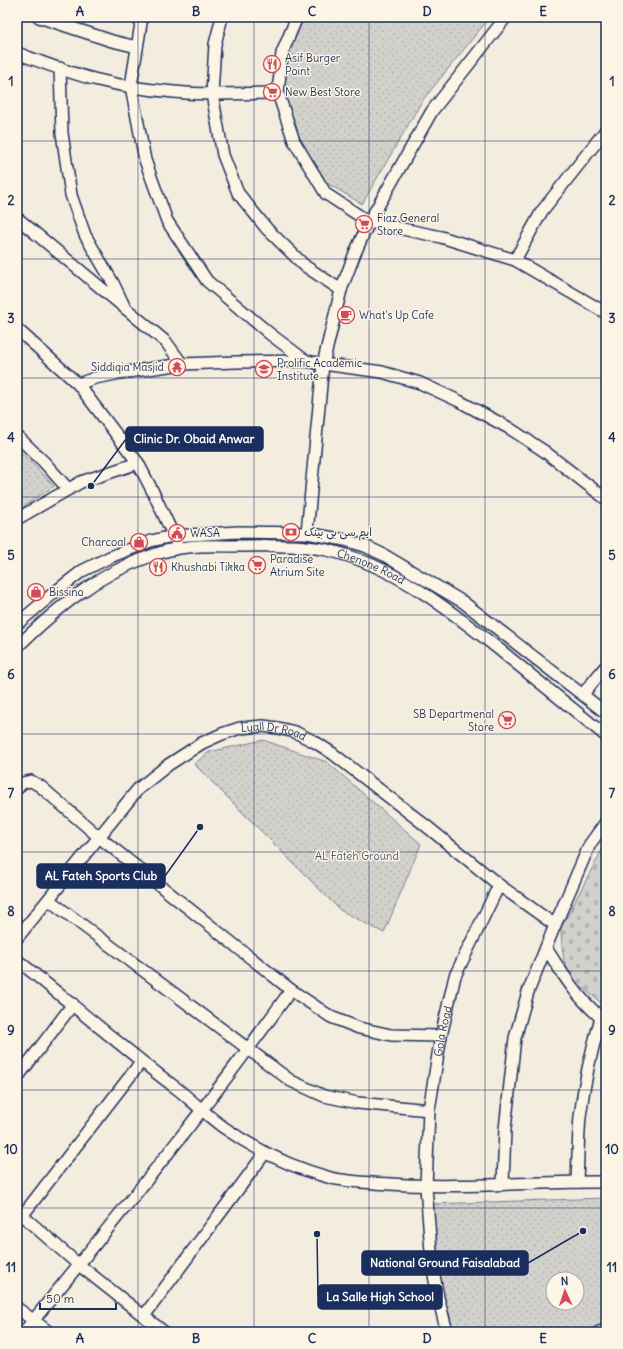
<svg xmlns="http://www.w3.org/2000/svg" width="623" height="1349" viewBox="0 0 623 1349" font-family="Delius,'Playpen Sans Arabic',sans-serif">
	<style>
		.cemetery { fill: url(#cemetery-stones); stroke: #778095 }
		.park { fill: url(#park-dots); stroke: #778095; fill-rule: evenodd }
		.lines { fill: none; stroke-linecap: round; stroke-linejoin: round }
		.minor-casing { stroke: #1b2f5e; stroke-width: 14 }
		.minor { stroke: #fcf5e5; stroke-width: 11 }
		.grid { fill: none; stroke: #1b2f5e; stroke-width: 1; stroke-opacity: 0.55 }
		.labels { text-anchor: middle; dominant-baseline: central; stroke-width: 3; stroke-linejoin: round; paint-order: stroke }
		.poi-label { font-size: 11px; fill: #1b2f5e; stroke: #fcf5e5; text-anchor: start }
		.street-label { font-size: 11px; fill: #1b2f5e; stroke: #fcf5e5 }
		.park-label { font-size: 11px; fill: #49587a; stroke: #fcf5e5 }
		.leader { fill: none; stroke: #1b2f5e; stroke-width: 1.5 }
		.callout-dot { fill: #1b2f5e; stroke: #fcf5e5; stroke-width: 1.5 }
		.callout { fill: #1b2f5e; stroke: #1b2f5e; stroke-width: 1.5 }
		.callout-label { font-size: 12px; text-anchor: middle; font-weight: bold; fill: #fff }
		.neatline { fill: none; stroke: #1b2f5e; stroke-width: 1.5 }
		.grid-label { font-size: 13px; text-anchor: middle; font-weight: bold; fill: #1b2f5e }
	</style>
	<defs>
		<pattern id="cemetery-stones" width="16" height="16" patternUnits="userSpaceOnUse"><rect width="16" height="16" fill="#d3d1cc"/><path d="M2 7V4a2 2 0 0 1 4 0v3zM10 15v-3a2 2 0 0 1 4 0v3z" fill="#b5b4b2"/></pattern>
		<pattern id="park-dots" width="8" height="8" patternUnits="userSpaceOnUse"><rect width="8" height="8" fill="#d3d1cc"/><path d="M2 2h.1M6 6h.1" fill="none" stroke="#b5b4b2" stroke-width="1.8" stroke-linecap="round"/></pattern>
	</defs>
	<rect width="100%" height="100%" fill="#f3ede0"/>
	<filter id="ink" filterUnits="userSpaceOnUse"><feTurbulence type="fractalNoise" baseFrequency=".025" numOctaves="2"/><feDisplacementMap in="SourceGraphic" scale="8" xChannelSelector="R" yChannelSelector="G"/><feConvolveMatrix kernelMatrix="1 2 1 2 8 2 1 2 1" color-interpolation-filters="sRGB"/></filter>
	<g filter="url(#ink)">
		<polygon class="cemetery" points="606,842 606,1007 572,979 564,961 562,947 561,928"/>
		<g class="park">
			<polygon points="301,17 490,17 422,101 362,204 327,183 296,138 285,96 286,52"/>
			<polygon points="17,448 54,486 17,511"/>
			<polygon points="263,740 327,762 421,844 384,933 340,910 194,764 209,752"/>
			<path d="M 606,1198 L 606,1330 L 600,1332 L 454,1332 L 441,1286 L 432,1204 ZM 553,1279 L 577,1279 L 577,1303 L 553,1303 Z"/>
		</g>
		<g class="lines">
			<g class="minor-casing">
				<g id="minor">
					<polyline points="39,17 112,41 137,47"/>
					<polyline points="142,17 131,86 145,160 167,221 207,281 270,334 306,361"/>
					<polyline points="222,17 215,44 212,94 223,155 238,193 267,229 305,266 341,290"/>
					<polyline points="297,17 282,53 278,93 294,141 326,194 369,222 441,237 515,260 606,313"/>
					<path d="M 17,53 C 44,63 71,74 98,80 C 121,86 150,90 174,92 C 208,96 243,93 278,93"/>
					<polyline points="60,68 62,133 71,195 85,235 113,283 125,308"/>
					<polyline points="17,218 166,342 182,364"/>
					<polyline points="515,260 542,211 606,130"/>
					<polyline points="17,329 78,384 138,463"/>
					<polyline points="78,384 95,378 121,373 182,364 236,362 306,361 323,364 382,372 420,383 459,401 509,428 544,451 606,499"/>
					<polyline points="17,436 44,462 68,489"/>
					<polyline points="17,519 81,482 138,463 153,492 176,541"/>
					<polyline points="307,533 323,364 341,290 355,253 369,222 432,111 506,17"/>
					<polyline points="17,624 55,592 82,571 110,557 151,541 173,536 238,532 307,533 345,540 365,546 384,555 463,602 606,713"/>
					<path id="s1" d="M 17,647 C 56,609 96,575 148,557 C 161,552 174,548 188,547 C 204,545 222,546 239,546 C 268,546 298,544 327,550 C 394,565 448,609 500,650 C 535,679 571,707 606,736"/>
					<polyline points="583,694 606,666"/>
					<polyline points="17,789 22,783 31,781 40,786 99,837 291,990 331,1017 359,1028 391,1035 441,1036"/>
					<polyline points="49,900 291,1081 324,1096 358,1103 429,1110"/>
					<path id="s2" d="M 17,938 L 138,789 L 168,765 L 202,743 L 222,734 L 240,728 L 263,726 L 278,728 L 295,732 L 315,742 L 332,753 L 425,825 L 499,885 L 555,925"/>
					<path d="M 546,948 C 565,978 578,999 606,1022"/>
					<path d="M 17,960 C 71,1003 124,1049 180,1091 C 194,1103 208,1116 223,1127 C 256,1150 292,1168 331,1178 C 349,1182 371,1183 390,1184 C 462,1189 534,1181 606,1182"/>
					<polyline points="17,1078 73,1004"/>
					<path d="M 577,1182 C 578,1160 578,1139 580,1117 C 584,1083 591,1051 601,1018"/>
					<polyline points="503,1184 505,1129 515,1038 528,992 555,925 590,844 606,822"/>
					<polyline points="17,1211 79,1265 164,1332"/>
					<polyline points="22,1216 141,1062"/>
					<polyline points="17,1308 49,1332"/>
					<polyline points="144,1316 265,1153"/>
					<path d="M 24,1332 C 115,1220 207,1108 291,990"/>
					<path id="s3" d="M 447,1332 L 438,1297 L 432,1264 L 426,1187 L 429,1110 L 441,1036 L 455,976 L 499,885"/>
					<polyline points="599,1332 606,1330"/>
				</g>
			</g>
			<use href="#minor" class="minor"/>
		</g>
	</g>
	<path class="grid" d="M 138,17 L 138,1332M 254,17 L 254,1332M 369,17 L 369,1332M 485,17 L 485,1332M 17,141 L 606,141M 17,259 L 606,259M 17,378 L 606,378M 17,497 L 606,497M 17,615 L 606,615M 17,734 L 606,734M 17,852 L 606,852M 17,971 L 606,971M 17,1090 L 606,1090M 17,1208 L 606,1208"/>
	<defs>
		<g id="restaurant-ring" transform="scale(0.9)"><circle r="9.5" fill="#fcf5e5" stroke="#d1495b" stroke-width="1.5"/><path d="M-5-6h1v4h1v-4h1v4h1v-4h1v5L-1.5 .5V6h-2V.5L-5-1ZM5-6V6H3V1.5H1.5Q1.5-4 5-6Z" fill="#d1495b"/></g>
		<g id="supermarket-ring" transform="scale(0.9)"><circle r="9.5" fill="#fcf5e5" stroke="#d1495b" stroke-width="1.5"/><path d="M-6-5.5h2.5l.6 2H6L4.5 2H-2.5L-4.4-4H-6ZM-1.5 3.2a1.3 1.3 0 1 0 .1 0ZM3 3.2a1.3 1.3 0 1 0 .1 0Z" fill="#d1495b"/></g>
		<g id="cafe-ring" transform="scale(0.9)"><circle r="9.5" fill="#fcf5e5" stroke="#d1495b" stroke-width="1.5"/><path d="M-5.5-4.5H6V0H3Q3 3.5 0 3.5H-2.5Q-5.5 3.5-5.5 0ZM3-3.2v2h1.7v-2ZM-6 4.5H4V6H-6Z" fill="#d1495b"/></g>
		<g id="temple-ring" transform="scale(0.9)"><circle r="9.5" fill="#fcf5e5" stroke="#d1495b" stroke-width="1.5"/><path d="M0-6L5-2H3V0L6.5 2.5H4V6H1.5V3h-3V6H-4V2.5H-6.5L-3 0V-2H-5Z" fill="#d1495b"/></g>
		<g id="university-ring" transform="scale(0.9)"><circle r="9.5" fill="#fcf5e5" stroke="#d1495b" stroke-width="1.5"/><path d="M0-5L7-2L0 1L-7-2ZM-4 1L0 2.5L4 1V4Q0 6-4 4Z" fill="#d1495b"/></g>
		<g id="bank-ring" transform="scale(0.9)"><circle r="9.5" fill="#fcf5e5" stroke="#d1495b" stroke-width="1.5"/><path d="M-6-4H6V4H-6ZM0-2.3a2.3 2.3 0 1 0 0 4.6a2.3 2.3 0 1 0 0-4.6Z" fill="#d1495b"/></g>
		<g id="civic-ring" transform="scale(0.9)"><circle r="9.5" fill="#fcf5e5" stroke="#d1495b" stroke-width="1.5"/><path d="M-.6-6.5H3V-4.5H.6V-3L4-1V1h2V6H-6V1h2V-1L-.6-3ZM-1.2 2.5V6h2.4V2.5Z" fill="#d1495b"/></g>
		<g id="shop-ring" transform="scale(0.9)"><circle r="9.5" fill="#fcf5e5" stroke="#d1495b" stroke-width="1.5"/><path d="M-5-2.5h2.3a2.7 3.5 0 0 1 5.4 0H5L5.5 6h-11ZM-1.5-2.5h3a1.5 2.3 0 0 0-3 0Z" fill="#d1495b"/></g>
	</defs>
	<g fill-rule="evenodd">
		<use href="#restaurant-ring" x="272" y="64"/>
		<use href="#supermarket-ring" x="272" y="92"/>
		<use href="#supermarket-ring" x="364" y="224"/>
		<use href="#cafe-ring" x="346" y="315"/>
		<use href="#temple-ring" x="177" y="367"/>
		<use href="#university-ring" x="264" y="369"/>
		<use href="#bank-ring" x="291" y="532"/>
		<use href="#civic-ring" x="177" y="533"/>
		<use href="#shop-ring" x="139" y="542"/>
		<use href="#supermarket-ring" x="257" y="565"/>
		<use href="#restaurant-ring" x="158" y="567"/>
		<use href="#shop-ring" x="36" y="592"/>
		<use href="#supermarket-ring" x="507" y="720"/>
	</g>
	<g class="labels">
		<g class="poi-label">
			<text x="285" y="58">Asif Burger<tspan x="285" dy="13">Point</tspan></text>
			<text x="285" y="92">New Best Store</text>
			<text x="377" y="218">Fiaz General<tspan x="377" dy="13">Store</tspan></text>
			<text x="359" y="315">What's Up Cafe</text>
			<text x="277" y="363">Prolific Academic<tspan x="277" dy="13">Institute</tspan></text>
			<text x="164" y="367" text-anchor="end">Siddiqia Masjid</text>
			<text x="304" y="532">ایم سی بی بینک</text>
			<text x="190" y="533">WASA</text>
			<text x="126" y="542" text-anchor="end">Charcoal</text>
			<text x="270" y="559">Paradise<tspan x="270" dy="13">Atrium Site</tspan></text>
			<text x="171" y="567">Khushabi Tikka</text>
			<text x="49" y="592">Bissino</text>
			<text x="494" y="714" text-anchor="end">SB Departmenal<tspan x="494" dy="13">Store</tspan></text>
		</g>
		<g class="street-label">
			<text stroke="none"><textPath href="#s1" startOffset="388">Chenone Road</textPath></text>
			<text stroke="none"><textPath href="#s2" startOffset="346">Lyall Dr Road</textPath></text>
			<text stroke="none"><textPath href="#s3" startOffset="304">Gola Road</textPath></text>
		</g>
		<g class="park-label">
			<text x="357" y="856">AL Fateh Ground</text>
		</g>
	</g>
	<path class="leader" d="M91 486L126 439M200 827L165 876M583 1231L528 1263M317 1234L318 1297"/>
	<g class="callout-dot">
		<circle cx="91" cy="486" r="4"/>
		<circle cx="200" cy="827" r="4"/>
		<circle cx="583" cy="1231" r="4"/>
		<circle cx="317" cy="1234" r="4"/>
	</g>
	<g class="callout">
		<rect x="126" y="427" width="137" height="24" rx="4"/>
		<rect x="37" y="864" width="128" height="24" rx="4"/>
		<rect x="362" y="1251" width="166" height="24" rx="4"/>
		<rect x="318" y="1285" width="124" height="24" rx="4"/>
	</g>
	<g class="callout-label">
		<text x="194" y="443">Clinic Dr. Obaid Anwar</text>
		<text x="101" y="880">AL Fateh Sports Club</text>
		<text x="445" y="1267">National Ground Faisalabad</text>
		<text x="380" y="1301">La Salle High School</text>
	</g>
	<rect width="623" height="1349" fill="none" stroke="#fcf5e5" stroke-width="44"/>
	<g transform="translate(565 1291) rotate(357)"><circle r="19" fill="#fcf5e5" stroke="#a2a6af"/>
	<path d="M0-3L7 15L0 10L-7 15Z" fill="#d1495b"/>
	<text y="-6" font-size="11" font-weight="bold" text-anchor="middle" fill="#1b2f5e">N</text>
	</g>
	<path d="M40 1303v6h76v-6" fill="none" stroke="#1b2f5e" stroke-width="2"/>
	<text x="46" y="1303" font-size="12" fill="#1b2f5e" stroke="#fcf5e5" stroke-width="3" paint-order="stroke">50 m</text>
	<rect x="22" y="22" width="579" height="1305" class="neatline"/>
	<g class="grid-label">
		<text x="80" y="16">A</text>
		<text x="196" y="16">B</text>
		<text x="312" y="16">C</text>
		<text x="427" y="16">D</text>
		<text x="543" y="16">E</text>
		<text x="11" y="86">1</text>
		<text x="612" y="86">1</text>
		<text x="11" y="205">2</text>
		<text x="612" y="205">2</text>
		<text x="11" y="323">3</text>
		<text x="612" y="323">3</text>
		<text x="11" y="442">4</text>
		<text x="612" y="442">4</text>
		<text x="11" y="560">5</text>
		<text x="612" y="560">5</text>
		<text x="11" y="679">6</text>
		<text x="612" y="679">6</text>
		<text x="11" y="798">7</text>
		<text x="612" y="798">7</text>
		<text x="11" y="916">8</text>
		<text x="612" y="916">8</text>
		<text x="11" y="1035">9</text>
		<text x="612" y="1035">9</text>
		<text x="11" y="1154">10</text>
		<text x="612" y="1154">10</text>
		<text x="11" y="1272">11</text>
		<text x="612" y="1272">11</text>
		<text x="80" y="1343">A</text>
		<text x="196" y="1343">B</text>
		<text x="312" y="1343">C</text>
		<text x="427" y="1343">D</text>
		<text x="543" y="1343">E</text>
	</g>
</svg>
